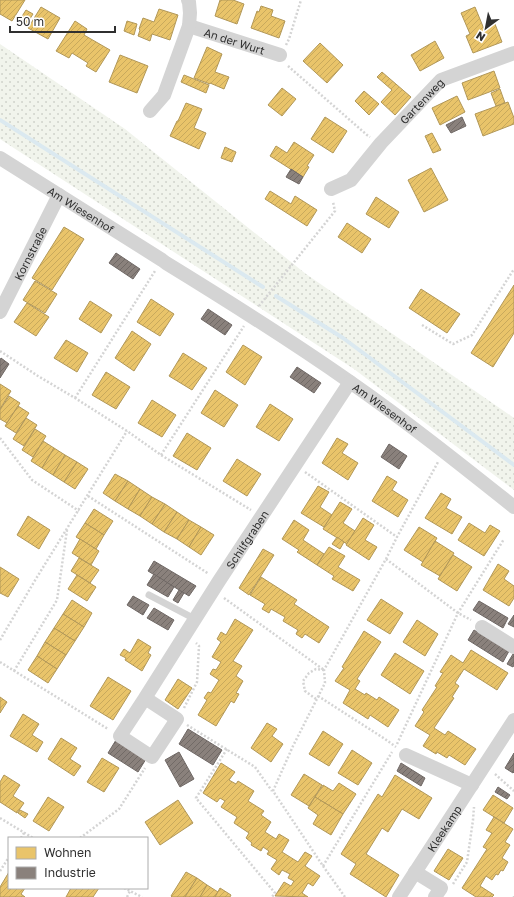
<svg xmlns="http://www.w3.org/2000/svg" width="514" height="897" viewBox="0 0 514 897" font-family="'Golos Text',sans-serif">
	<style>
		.grass { fill: url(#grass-dots) }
		.homes { fill: url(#homes-hatch); stroke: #b19758 }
		.industry { fill: url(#industry-hatch); stroke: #6f6865 }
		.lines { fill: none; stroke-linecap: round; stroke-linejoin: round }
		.stream { stroke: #dbe9f0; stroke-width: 4 }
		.path { stroke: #d4d4d4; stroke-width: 2.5; stroke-dasharray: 2 2; stroke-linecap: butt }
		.service { stroke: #d4d4d4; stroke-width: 7 }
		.minor { stroke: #d4d4d4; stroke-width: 14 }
		.labels { text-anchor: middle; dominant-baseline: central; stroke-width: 4; stroke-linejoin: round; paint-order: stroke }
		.street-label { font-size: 11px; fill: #2f2f2f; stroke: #fff }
	</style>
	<defs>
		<pattern id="grass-dots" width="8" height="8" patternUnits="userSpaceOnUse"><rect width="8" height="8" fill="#f1f4ec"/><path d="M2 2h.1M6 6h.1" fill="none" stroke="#cfd2cb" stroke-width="1.8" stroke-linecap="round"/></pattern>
		<pattern id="homes-hatch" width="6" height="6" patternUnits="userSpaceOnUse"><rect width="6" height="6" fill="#e9c46a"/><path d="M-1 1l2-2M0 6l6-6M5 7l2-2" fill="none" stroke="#c8a95c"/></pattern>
		<pattern id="industry-hatch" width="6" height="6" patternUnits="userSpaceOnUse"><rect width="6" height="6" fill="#8a817c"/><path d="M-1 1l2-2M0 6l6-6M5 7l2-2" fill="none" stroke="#716a66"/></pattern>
	</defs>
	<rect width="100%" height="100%" fill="#fff"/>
	<polygon class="grass" points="0,44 125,129 306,274 514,418 514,490 354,369 0,139"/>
	<g class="homes">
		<polygon points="0,0 25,0 12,21 0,14"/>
		<polygon points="220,0 233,0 244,4 237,24 215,16"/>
		<polygon points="261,6 273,10 271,16 285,21 279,38 251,28 257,11 259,12"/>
		<polygon points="41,7 60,18 48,39 28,28"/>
		<polygon points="475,7 484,29 495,24 502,42 473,53 466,36 470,34 461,13"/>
		<polygon points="159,9 178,15 170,40 152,34 150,41 138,36 140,30 139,29 143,18 154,22"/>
		<polygon points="26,10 33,14 26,25 19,21"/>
		<polygon points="75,21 87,29 84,35 110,50 96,72 86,66 88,63 72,53 69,58 56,51"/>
		<polygon points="127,21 137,24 134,35 124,31"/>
		<polygon points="435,41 444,58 420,71 411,55"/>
		<polygon points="320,43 343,65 327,83 303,61"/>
		<polygon points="207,47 222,54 215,72 229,77 224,89 210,83 210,84 194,78"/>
		<polygon points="120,55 148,66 137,93 109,82"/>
		<polygon points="494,71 500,88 468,100 462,83"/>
		<polygon points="382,72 411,97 395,115 381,102 392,90 377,77"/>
		<polygon points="184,75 209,85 206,93 181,82"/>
		<polygon points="282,88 296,99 282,116 268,105"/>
		<polygon points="500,89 505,103 496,106 491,93"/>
		<polygon points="364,91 379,104 369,115 355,101"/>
		<polygon points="457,96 465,112 440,125 432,108"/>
		<polygon points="508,102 514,118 514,124 483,136 475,114"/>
		<polygon points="186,103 202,109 194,128 206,133 199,149 170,136 177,121 178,121"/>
		<polygon points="325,117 347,131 333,153 311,139"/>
		<polygon points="432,133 441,150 433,153 425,136"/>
		<polygon points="294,142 314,155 307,166 309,167 303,177 270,156 276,146 287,153"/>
		<polygon points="225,147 236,152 232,162 221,158"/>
		<polygon points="431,168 448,200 424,212 408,180"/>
		<polygon points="270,191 291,204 295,196 317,210 307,226 265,199"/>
		<polygon points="376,197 399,212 389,228 366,214"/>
		<polygon points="347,223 371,239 362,253 338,237"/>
		<polygon points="64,227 84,239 52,290 32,278"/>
		<polygon points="35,281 57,294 45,313 23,300"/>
		<polygon points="514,285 514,333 493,367 471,353"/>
		<polygon points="421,289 460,314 447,333 409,308"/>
		<polygon points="151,299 174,314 160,336 137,322"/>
		<polygon points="90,301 112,315 101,333 79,319"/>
		<polygon points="27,303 49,317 36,336 14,322"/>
		<polygon points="132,331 151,344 134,371 115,358"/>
		<polygon points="66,340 88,353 77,372 54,358"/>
		<polygon points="243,345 262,357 245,385 226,372"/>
		<polygon points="183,353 207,368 192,390 169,376"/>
		<polygon points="106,372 130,387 116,409 92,395"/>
		<polygon points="0,384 11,391 0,409"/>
		<polygon points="215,390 238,405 224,427 201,413"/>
		<polygon points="9,396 20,403 7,423 0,419 0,410"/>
		<polygon points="152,400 176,415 162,437 138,423"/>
		<polygon points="270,404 293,419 279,441 256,427"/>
		<polygon points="18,406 29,413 16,433 5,426"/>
		<polygon points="26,418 37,425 24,446 13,439"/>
		<polygon points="35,429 46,436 33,457 22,450"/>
		<polygon points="187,433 211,448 197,470 173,456"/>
		<polygon points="337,438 348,444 342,453 358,463 348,480 322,463"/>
		<polygon points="43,441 54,448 42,468 31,461"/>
		<polygon points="54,448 65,455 53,475 42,468"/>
		<polygon points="65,455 77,462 64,482 53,475"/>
		<polygon points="237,459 261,474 247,496 223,481"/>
		<polygon points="77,462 88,469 75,489 64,482"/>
		<polygon points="115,474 128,481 115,501 103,493"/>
		<polygon points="387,476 397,482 392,490 408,500 398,517 372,501"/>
		<polygon points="128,481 140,489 128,509 115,501"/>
		<polygon points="318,486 329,492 320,507 332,515 324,527 301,513"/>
		<polygon points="140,489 152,497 140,516 128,509"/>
		<polygon points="441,493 451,499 446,508 462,517 452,534 425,518"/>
		<polygon points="152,497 165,504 152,524 140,516"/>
		<polygon points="340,502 352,509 343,523 355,531 347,544 323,529"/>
		<polygon points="165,504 177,512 164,532 152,524"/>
		<polygon points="94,509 113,521 104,535 85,523"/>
		<polygon points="177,512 189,520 177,539 164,532"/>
		<polygon points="28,516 50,530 39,549 17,535"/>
		<polygon points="363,518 374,525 365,540 377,547 369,560 346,545"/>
		<polygon points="189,520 201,527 189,547 177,539"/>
		<polygon points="294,520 309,530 303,540 324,554 317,565 297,552 299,550 282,539"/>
		<polygon points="85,523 104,535 96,549 76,537"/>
		<polygon points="469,523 485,533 490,525 500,531 484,556 458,540"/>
		<polygon points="201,527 214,535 201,555 189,547"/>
		<polygon points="419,527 437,538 423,562 404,550"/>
		<polygon points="337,537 344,542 340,549 332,544"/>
		<polygon points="80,539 99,551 91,565 72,553"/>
		<polygon points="435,541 454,553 440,576 421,565"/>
		<polygon points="329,547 345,556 338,567 360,580 353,591 332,579 334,576 317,565"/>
		<polygon points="263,549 274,555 249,595 239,588"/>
		<polygon points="453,555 472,567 457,591 438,579"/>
		<polygon points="79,558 99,570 90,583 71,571"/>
		<polygon points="498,564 509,571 504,579 514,586 514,598 509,606 483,590"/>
		<polygon points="0,567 19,579 8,597 0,593"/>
		<polygon points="77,575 96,587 87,601 68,589"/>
		<polygon points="261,577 297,600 294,604 329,627 319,643 305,634 302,638 296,634 298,630 283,621 285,617 271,609 269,613 262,609 265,604 250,595"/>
		<polygon points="381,599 403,613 390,634 367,620"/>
		<polygon points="72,600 92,613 84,627 63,614"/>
		<polygon points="63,614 84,627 75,641 54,628"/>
		<polygon points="235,619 253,630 233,661 242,666 236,676 243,681 236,693 239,694 234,703 231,701 216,726 198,715 207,700 204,698 208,692 211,693 219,680 210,674 213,669 216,670 221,662 212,657 221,642 217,639 221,632 226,635"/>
		<polygon points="417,620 438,634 425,656 403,642"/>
		<polygon points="54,628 75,641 66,655 45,642"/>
		<polygon points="364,631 381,642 357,679 360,681 355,689 365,695 366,693 377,700 379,697 399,710 388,727 370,715 368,719 343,703 350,690 335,681 344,668 342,667"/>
		<polygon points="138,639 151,647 148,653 151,655 142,671 125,660 126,658 120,655 124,649 130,653"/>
		<polygon points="45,642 66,655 57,669 37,656"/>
		<polygon points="471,650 508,673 497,690 464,669 455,683 459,686 452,697 454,698 434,728 445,735 448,731 476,749 465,765 449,755 447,758 437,752 436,754 423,746 430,735 415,726 424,712 422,710 437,687 435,686 443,673 440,672 451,655 463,663"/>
		<polygon points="395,653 424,671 410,694 381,675"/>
		<polygon points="37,656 57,669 48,683 28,670"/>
		<polygon points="108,677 131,691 113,720 90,706"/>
		<polygon points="178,679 192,688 178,709 165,700"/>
		<polygon points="0,697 7,702 0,713"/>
		<polygon points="23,714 39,724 32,735 43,742 37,752 10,736"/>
		<polygon points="267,723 277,729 272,736 283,744 271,762 251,748"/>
		<polygon points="323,731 343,744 329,766 309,754"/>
		<polygon points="61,738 77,748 70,759 81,766 74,776 48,759"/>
		<polygon points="352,750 372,763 358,785 338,773"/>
		<polygon points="102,758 119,768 104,792 87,782"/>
		<polygon points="221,763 235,772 229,780 236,784 238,781 254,791 248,801 264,811 261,815 271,822 265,832 276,839 279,834 289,840 282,852 298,862 305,852 312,856 305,866 320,876 313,886 308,883 302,893 308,897 275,896 284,882 291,886 294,881 288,878 290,874 282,870 279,875 271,869 277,860 267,854 269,851 263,847 261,851 251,845 252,843 246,838 249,833 234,823 237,817 221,807 225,801 220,798 217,802 203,793"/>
		<polygon points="304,774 322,785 309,806 291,795"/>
		<polygon points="4,775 20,785 13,796 24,803 17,813 0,802 0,782"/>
		<polygon points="395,775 432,798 419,819 402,809 388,832 382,828 366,854 399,875 386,897 350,874 356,864 341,854 378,794 382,797"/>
		<polygon points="339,783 356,794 343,814 315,797 323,785 333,791"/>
		<polygon points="493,795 513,808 504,823 483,810"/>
		<polygon points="48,797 64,807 49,831 33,821"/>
		<polygon points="315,797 343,814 331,835 313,824 318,815 308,808"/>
		<polygon points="178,800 193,823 160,845 145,822"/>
		<polygon points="20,810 28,814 25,818 18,813"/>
		<polygon points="494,817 513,829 505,842 510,845 502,858 508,862 503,871 501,870 498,875 496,874 492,880 486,876 480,886 494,895 492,897 476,897 462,888 487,849 483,847 492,833 486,830"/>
		<polygon points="448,849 463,858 449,880 434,871"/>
		<polygon points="9,872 9,888 25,888 21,894 25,897 0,897 0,887"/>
		<polygon points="186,872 197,878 185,897 172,897 171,896"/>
		<polygon points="197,878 207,885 200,897 185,897"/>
		<polygon points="207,885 218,892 215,897 200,897"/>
		<polygon points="71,888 99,888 93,897 66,897"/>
		<polygon points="220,888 231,895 230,897 215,897"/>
	</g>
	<g class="industry">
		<polygon points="462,117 466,126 451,133 446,125"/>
		<polygon points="291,169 303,177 299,184 286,177"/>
		<polygon points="116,253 140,269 133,279 109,263"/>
		<polygon points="208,309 232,325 225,335 201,319"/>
		<polygon points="1,358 9,364 0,378 0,360"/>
		<polygon points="297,367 321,383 314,393 290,377"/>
		<polygon points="389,444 407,456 399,469 381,457"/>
		<polygon points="154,561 196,586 189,596 148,571"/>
		<polygon points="154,574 174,587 168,597 147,585"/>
		<polygon points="179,590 184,593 178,603 173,600"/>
		<polygon points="133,596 149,605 143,615 127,605"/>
		<polygon points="479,601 508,618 503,628 473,610"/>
		<polygon points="154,608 174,620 168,630 147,618"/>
		<polygon points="514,615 514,627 508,624"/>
		<polygon points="474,630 509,651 503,662 468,640"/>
		<polygon points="513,654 514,654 514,665 513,667 507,664"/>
		<polygon points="188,729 222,750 213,765 179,744"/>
		<polygon points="116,740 146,759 138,772 108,753"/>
		<polygon points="179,752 194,779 180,787 165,760"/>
		<polygon points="514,753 514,772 513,773 505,768"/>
		<polygon points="401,763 425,778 421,786 397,771"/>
		<polygon points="498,787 510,795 507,799 495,792"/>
	</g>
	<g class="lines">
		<g class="stream">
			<polyline points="0,120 263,287"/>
			<polyline points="276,296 343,338 514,465"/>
		</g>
		<g class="path">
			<polyline points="286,45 289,39 301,0"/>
			<polyline points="288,66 367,135 370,137"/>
			<polyline points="259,306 335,211 333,202"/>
			<polyline points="422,325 453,344 472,335 514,269"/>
			<polyline points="0,351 38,376 75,398 127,431 161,455 251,510"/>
			<polyline points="75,398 155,271"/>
			<polyline points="0,438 32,480 79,511"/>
			<polyline points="161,455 244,326"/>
			<polyline points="305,472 397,537"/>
			<polyline points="88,496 209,574"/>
			<polyline points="386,559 458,613 471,620"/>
			<polyline points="224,598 324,670"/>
			<polyline points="0,640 34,582 127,431"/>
			<polyline points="0,662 108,729"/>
			<polyline points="14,671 57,600 67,530"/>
			<polyline points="318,696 385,739 396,747"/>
			<polyline points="316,699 305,691 303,681 309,673 316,669 324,670"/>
			<polyline points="184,708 197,682 199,646 196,643"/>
			<polyline points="187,725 255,767 272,791"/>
			<polyline points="397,744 458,613 504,539"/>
			<polyline points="227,749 196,798 275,893 272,897"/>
			<polyline points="495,774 514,791"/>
			<polyline points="0,818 33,838"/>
			<polyline points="21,838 24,833"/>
			<polyline points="80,838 119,809 145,768"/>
			<polyline points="323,866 392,752"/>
			<polyline points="0,871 9,857"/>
			<polyline points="453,884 467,862 473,820 474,807"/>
			<polyline points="124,888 142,897"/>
			<polyline points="127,897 130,891"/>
			<polyline points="345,897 323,866 273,791 293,746 325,683 324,670 386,559 397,537 438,462"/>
			<polyline points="514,897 514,896"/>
		</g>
		<polyline class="service" points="149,595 195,619"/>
		<g class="minor">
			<path id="s1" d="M 189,26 L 280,55"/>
			<polyline points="150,111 164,95 189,26 190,13 189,2 188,0"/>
			<path id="s2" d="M 0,158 L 162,260 L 166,263 C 228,301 290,340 350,382 C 406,421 460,464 514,507"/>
			<path id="s3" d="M 331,189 L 351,180 L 381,143 L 441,80 L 514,53"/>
			<path id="s4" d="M 0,312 L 59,195"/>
			<polyline points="482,627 514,647"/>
			<path id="s5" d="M 145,698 L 120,736 L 152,757 L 177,719 L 145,698 L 219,581 L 350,382"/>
			<polyline points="406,755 472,785"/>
			<polyline points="415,872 441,888 435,897"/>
			<path id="s6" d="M 399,897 L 514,720"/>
		</g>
	</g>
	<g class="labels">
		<g class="street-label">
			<text stroke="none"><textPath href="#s1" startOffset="48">An der Wurt</textPath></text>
			<text stroke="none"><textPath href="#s3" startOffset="128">Gartenweg</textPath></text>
			<text stroke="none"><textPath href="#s2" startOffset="96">Am Wiesenhof</textPath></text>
			<text stroke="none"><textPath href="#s4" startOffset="66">Kornstraße</textPath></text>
			<text stroke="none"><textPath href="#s2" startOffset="459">Am Wiesenhof</textPath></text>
			<text stroke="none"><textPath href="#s5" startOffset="356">Schilfgraben</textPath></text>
			<text stroke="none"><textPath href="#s6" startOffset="82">Kleekamp</textPath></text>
		</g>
	</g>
	<rect x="8" y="837" width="140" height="52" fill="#ffffff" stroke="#acacac"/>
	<rect x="16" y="847" width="20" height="12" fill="#e9c46a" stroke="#acacac"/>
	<text x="44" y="857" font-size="12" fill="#2f2f2f">Wohnen</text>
	<rect x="16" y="867" width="20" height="12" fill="#8a817c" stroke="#acacac"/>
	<text x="44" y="877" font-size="12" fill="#2f2f2f">Industrie</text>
	<g transform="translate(486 28) rotate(212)" stroke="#ffffff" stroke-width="3" paint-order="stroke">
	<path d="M0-3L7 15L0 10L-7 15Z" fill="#2f2f2f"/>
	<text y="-6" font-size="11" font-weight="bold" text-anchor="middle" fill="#2f2f2f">N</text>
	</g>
	<path d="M10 26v6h105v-6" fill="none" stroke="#2f2f2f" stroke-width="2"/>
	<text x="16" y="26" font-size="12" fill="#2f2f2f" stroke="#ffffff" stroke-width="3" paint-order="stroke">50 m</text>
</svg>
